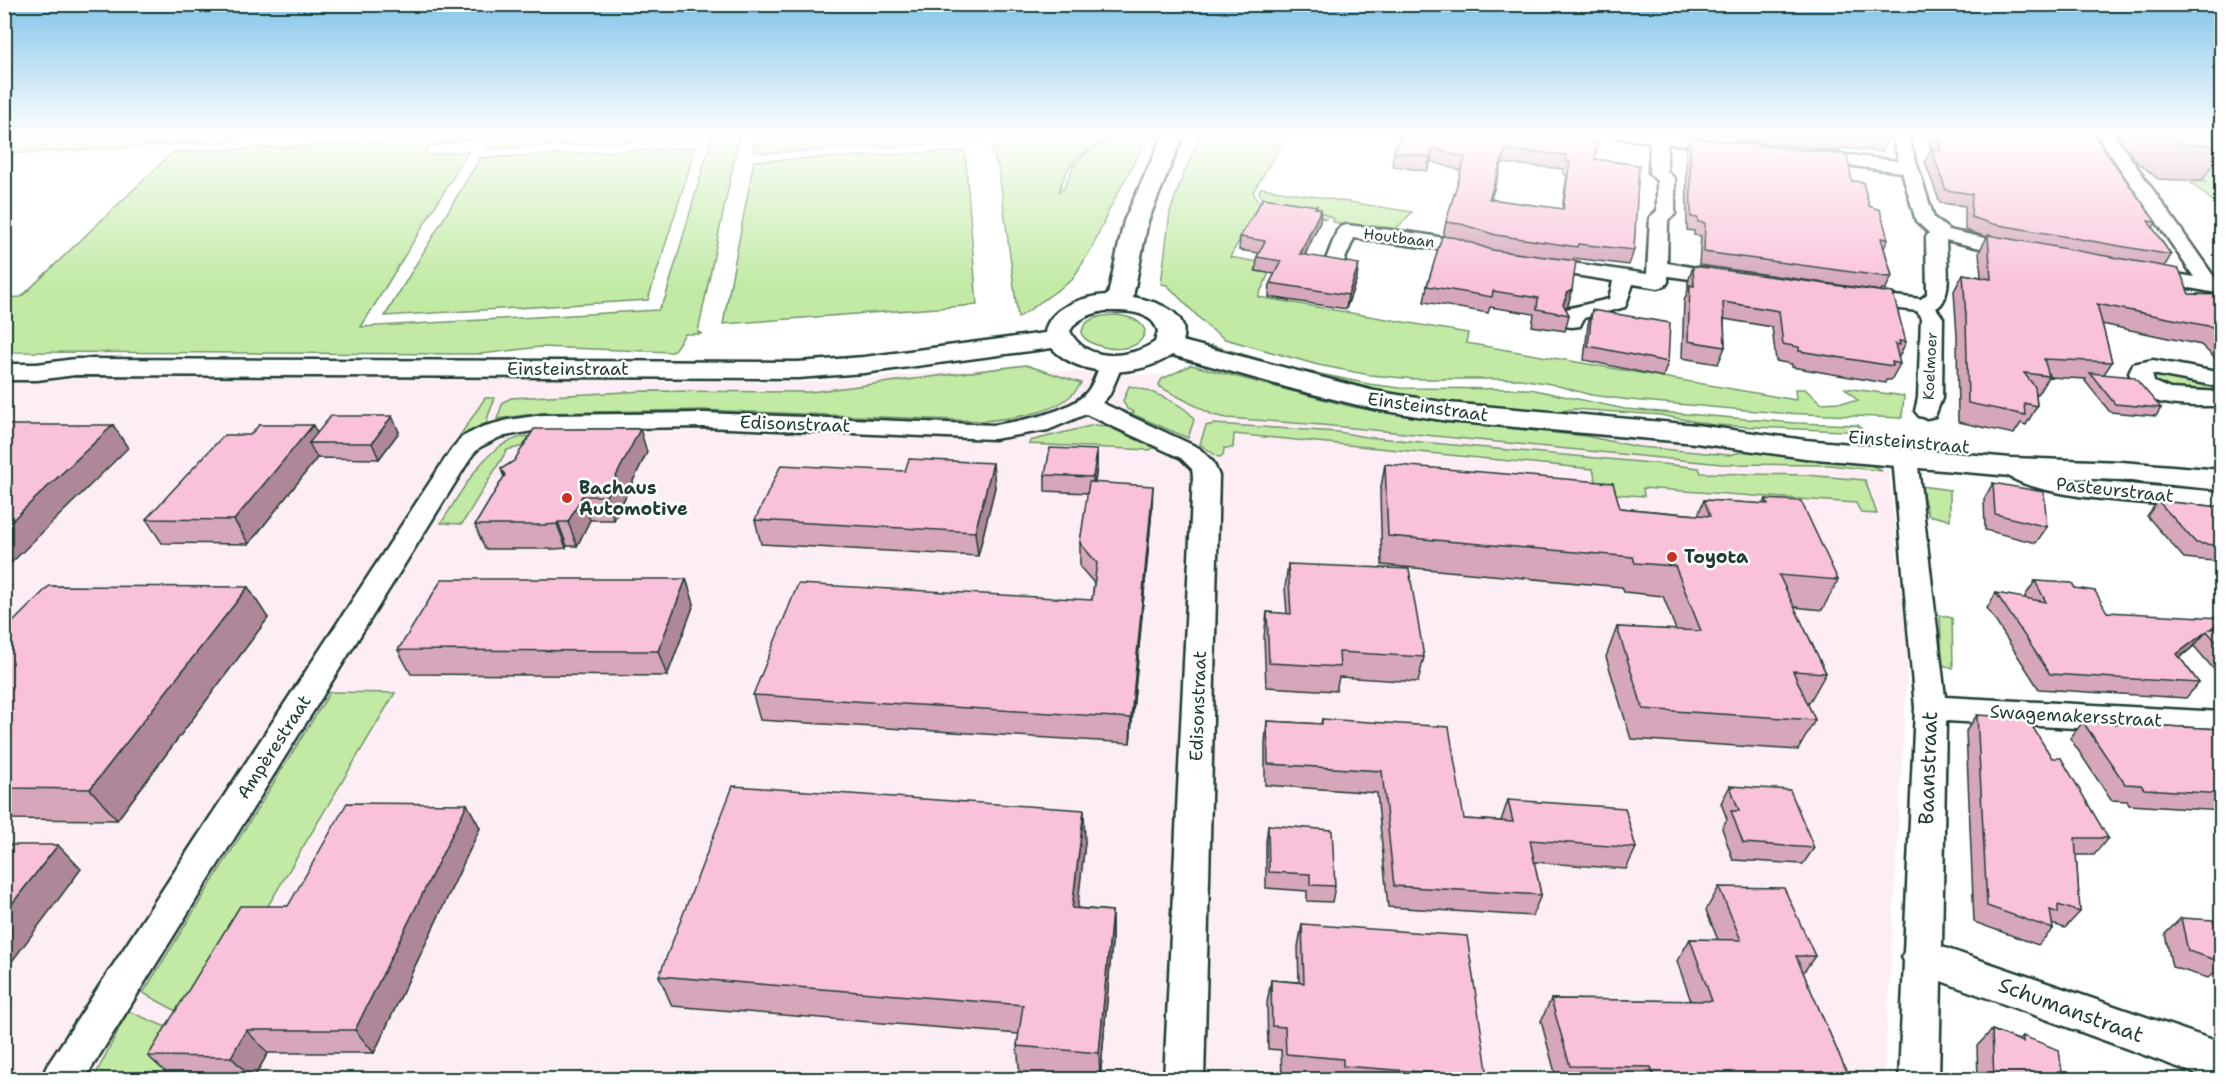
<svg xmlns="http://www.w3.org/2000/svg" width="2226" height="1084" viewBox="0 0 2226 1084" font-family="'Shantell Sans',sans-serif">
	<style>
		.built { fill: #fdedf4 }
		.green { fill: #c2eaa5; stroke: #70946c; stroke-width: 1.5 }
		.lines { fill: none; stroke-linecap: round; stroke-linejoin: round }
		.street-casing { stroke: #1f3d34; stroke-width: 5 }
		.secondary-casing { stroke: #1f3d34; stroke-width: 5 }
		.street { fill: #fff; fill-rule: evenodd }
		.secondary { fill: #fff; fill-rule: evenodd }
		.wall { fill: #d6a7bb; stroke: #1f3d34; stroke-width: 1.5; fill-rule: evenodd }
		.shaded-wall { fill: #ae8899; stroke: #1f3d34; stroke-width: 1.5 }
		.building { fill: #f9c2da; stroke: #1f3d34; stroke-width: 1.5; fill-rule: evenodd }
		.poi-dot { fill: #c8321e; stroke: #fff; stroke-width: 2 }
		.labels { text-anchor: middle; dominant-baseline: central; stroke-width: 5; stroke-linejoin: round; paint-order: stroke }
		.far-street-label { font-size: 15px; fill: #1f3d34; stroke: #fff }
		.street-label { font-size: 18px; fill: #1f3d34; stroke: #fff }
		.poi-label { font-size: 18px; font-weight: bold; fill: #1f3d34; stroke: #fff; text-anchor: start }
		.near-street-label { font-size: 21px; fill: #1f3d34; stroke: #fff }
	</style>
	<rect width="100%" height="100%" fill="#fff"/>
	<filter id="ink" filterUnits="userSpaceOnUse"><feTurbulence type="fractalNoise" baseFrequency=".0167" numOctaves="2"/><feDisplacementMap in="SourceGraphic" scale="12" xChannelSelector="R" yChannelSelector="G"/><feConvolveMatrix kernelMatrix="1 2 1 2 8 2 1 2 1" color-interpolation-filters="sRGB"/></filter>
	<g filter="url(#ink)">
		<polygon class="built" points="998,368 1212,378 1350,409 1888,462 1908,660 1884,1079 5,1080 5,375 804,382"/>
		<g class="green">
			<polygon points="148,133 221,133 242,137 238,141 5,154 5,141"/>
			<polygon points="557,133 702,133 700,139 486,149 489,141 499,137"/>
			<polygon points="713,133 738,133 739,137 698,332 702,334 685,334 673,352 540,347 481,354 5,352 5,298 21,297 173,152 477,138 428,147 425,153 430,155 469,151 361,327 658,310 665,299"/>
			<polygon points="754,133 983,133 980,142 766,153 754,151"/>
			<path d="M 1000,133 L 1119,133 C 1088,153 1070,152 1059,191 L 1063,190 L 1074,165 L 1090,150 L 1123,133 L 1150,133 L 1110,208 L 1092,248 L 1072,280 L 1018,318 L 999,171 L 991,148 Z"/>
			<polygon points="1202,133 1288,133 1253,192 1257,200 1298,206 1327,219 1257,209 1230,257 1258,262 1255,271 1269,273 1258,297 1468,333 1466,343 1796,400 1795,389 1805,389 1821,403 1858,401 1845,388 1904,396 1902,418 1780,413 1630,400 1591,395 1551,384 1520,379 1415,379 1370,375 1318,365 1225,339 1208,327 1167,285 1161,284 1170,212 1184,172"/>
			<polygon points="2179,133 2221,164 2221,208 2190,182 2206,182 2155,141"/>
			<polygon points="696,147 648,300 385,316 480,158"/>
			<polygon points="965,151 977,305 723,324 754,161"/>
			<polygon points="1261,188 1412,212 1400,225 1389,233 1333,222 1334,219 1303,204 1261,198 1259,191"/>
			<path d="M 1118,315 C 1130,317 1139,319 1145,330 C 1143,356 1094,352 1082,335 C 1081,317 1104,315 1118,315 Z"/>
			<polygon points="1211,345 1291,368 1369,384 1400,388 1530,389 1625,409 1795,423 1858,425 1864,432 1713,425 1660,415 1574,409 1552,413 1436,401 1328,380 1208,347"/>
			<path d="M 1026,365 L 1081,383 C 1064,414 1014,418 983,421 L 701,410 L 541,413 L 497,419 L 503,402 L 511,398 L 645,391 L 810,392 Z"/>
			<polygon points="1191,365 1353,407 1438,421 1585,436 1639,447 1729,455 1754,449 1868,463 1882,471 1830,465 1722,464 1322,425 1227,418 1213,415 1160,387 1159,384 1162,379"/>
			<polygon points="2152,374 2221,384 2221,392 2167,390 2154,385"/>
			<path d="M 1129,386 C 1144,388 1189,405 1194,420 L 1188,438 L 1132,414 L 1134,412 L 1127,409 L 1123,401 Z"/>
			<path d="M 485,398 L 494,398 C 494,406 487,413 487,423 L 465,434 L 455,443 Z"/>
			<polygon points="1214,424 1338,432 1366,437 1673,465 1699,468 1701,473 1805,475 1865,480 1877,514 1861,513 1856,503 1643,488 1644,496 1599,493 1593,469 1234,434 1233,448 1224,448 1223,456 1218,457 1200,444 1206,426"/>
			<polygon points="1094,425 1106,426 1154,447 1150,450 1029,444 1030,441"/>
			<path d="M 571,435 L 507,450 L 462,524 L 441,523 C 464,490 484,441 528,436 C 542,434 557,435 571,435 Z"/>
			<polygon points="1921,486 1950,490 1950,520 1928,515"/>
			<polygon points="1940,615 1952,618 1953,668 1942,665"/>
			<polygon points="330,692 395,693 202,1016 180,1013 143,993"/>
			<polygon points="128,1011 173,1030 193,1032 167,1079 93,1080"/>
		</g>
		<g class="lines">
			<g class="street-casing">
				<g id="street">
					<polygon points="1612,133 1664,133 1686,136 1723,133 1736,141 1760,145 1763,149 1760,153 1754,154 1716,145 1667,144 1667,171 1675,179 1675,214 1668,220 1667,263 1733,274 1736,278 1733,282 1726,284 1668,276 1668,282 1665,286 1658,288 1633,284 1625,307 1584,318 1580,326 1572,327 1564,326 1561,321 1566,309 1609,299 1613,281 1531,268 1528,264 1531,260 1538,258 1647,274 1650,217 1657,211 1657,181 1649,173 1650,142 1620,138"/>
					<path d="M 1891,133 L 1907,133 L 1934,218 L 1949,230 L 2025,247 L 2028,251 L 2025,255 L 2018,257 L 1946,240 C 1946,258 1954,300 1936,308 L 1943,318 L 1942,398 L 1935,416 L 1927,418 L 1919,416 L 1915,411 L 1918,398 L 1921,318 L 1917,311 L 1859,304 L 1852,302 L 1849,298 L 1852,294 L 1859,292 L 1921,299 L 1927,294 L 1926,237 L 1929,233 L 1916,221 L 1902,172 L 1813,161 L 1807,160 L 1804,156 L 1807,152 L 1813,151 L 1899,161 Z"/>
					<polygon points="2096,133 2113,133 2217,281 2222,282 2222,294 2140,279 2137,275 2140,271 2147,269 2194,277"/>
					<path d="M 1347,225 C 1370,228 1474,237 1484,252 L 1481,256 L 1474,258 L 1454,251 L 1354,238 L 1342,266 L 1328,266 L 1325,262 L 1337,231 L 1340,227 Z"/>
					<path d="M 1112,356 L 1120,358 L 1123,363 L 1110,394 L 1102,403 L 1199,448 L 1213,462 L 1219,476 L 1204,1080 L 1164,1080 L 1193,476 L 1192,469 L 1181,458 L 1086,414 L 1048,430 L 994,439 L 705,427 L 543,429 L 500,437 L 480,447 L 473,454 L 84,1080 L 41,1080 L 47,1066 L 451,450 L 462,437 L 482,427 L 508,420 L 543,415 L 705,413 L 994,425 C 1020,421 1069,413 1087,392 C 1095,383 1097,368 1104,358 Z"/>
					<path d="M 2153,360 L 2222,373 L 2222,387 L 2152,374 L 2154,382 L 2170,389 L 2222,392 L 2222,406 C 2190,405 2138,412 2129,372 L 2133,364 Z"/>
					<polygon points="1905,450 1914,453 1917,458 1945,697 2222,712 2222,736 1946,721 1942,947 2222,1043 2222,1080 2213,1080 1941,981 1939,1080 1899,1080 1904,961 1902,957 1904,952 1915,708 1893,458 1896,453"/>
					<path d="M 2011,459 L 2043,473 L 2066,479 L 2222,492 L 2222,508 C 2178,504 2022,502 1998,467 L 2002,462 Z"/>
				</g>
			</g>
			<g class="secondary-casing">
				<path id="secondary" d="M 1164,133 L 1184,133 L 1148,221 L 1133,297 C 1154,301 1192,311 1182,341 L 1374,391 L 1448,403 L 1696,425 L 1805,440 L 2011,458 L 2121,462 L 2222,470 L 2222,490 L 2121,480 L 2011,476 L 1805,458 L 1696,443 L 1448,421 L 1374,409 L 1293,389 L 1172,355 C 1139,377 1081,379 1052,348 L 864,373 L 798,378 L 75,375 L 37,380 L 4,380 L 4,364 L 37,364 L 75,359 L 798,362 L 864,357 L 1045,333 C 1048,307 1085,296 1108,295 L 1124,221 ZM 1104,311 C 1123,311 1151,309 1158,331 L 1155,342 C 1130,359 1085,363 1070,331 C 1077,318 1091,314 1104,311 Z"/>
			</g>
			<use href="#street" class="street"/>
			<use href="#secondary" class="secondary"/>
		</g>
		<g class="wall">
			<path d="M 1402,133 L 1598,133 L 1595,159 L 1634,250 L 1629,265 L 1574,258 L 1568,306 L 1565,307 L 1569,315 L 1565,331 L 1532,326 L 1534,314 L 1490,307 L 1488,313 L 1424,302 L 1427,286 L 1443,236 L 1446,222 L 1461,171 L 1431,161 L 1427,171 L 1392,166 L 1394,152 ZM 1502,163 L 1564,169 L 1563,174 L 1567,175 L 1562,209 L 1491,199 Z"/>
			<polygon points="1746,133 1887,133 1888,137 1882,152 1841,148 1839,152 1748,141"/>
			<polygon points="1927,133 2092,133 2156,222 2153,228 2171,255 2164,267 2189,294 2222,295 2222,365 2201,345 2102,324 2112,362 2104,374 2161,408 2156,416 2110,412 2085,381 2086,379 2048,377 2038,394 2036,394 2037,406 2026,425 2021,423 2014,434 1958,422 1957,336 1954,291 1963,274 1981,277 1979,252 1987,237 1965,230 1965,206 1940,203 1925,162 1931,149"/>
			<polygon points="2116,133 2207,133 2222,144 2222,150 2202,181 2158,179 2133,158"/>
			<polygon points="2209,133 2222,133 2222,142"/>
			<polygon points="1690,137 1852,181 1869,206 1888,239 1884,248 1892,276 1885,290 1882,289 1881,291 1699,265 1701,236 1694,235 1694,231 1687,230 1686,149"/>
			<polygon points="1316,208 1320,222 1305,255 1357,278 1346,309 1269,297 1270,283 1275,274 1256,271 1257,257 1259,253 1239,250 1240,237"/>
			<polygon points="1693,266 1906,342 1898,359 1900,364 1891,380 1886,380 1885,383 1792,367 1792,364 1776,361 1772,327 1724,319 1725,347 1718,364 1682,358 1684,301 1688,290 1688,282"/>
			<polygon points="1592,310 1668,362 1663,377 1584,360 1588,324"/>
			<polygon points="399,432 379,459 317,458 249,544 162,543 146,519 250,435"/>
			<polygon points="1097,450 1097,466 1095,483 1152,509 1130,743 760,720 753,695 1092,600 1094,583 1080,567 1080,543 1088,493 1045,491 1045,475"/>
			<polygon points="647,452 614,520 590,520 577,546 567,546 566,548 555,549 485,549 475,525 504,477 501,469"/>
			<polygon points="1385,464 1620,508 1698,515 1704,500 1764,504 1766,499 1838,580 1822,610 1794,607 1826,673 1809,703 1807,703 1815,720 1798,750 1631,739 1606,657 1617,627 1676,630 1663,596 1624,592 1622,587 1382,565 1380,493"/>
			<polygon points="1993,483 2047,527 2036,543 1985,530 1984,499"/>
			<polygon points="995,487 978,556 761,544 755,520"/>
			<polygon points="2158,501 2222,507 2222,562 2184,558 2147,516"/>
			<polygon points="1288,564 1424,657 1418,682 1339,677 1336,691 1266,687 1264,637 1267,612 1287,614 1285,588"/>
			<polygon points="686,579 694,604 667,676 411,674 398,650"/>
			<polygon points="2035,581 2075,588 2107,612 2222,629 2222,679 2194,646 2180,658 2199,683 2186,698 2039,689 1987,608 1996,593 2026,599 2025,596"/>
			<polygon points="268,618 117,820 4,819 4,631"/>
			<polygon points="1977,715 2052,758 2108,838 2094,855 2076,855 2080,912 2065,928 2052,924 2053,929 2038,945 1974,922 1966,731"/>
			<polygon points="1322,719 1464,819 1501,821 1508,800 1636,848 1626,869 1534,862 1541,895 1532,916 1388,907 1377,793 1265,785 1265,742 1267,721 1321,724"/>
			<polygon points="2083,722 2222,729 2222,811 2129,805 2127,801 2111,800 2070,738"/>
			<polygon points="1730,786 1814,848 1803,864 1733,860 1722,828 1727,819 1721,803"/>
			<polygon points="467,804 480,828 374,1053 268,1053 253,1079 173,1079 148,1056 288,906"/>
			<polygon points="1268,825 1335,886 1332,902 1307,901 1307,891 1266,888 1266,842"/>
			<polygon points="1085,842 1077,908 1112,911 1112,942 1100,1080 1074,1080 1020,1075 1017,1046 1019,1034 672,1006 659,976"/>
			<polygon points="1719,887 1815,956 1803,973 1850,1080 1557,1080 1541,1021 1551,999 1691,1001 1677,961 1690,939 1718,940 1706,910"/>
			<polygon points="2181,918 2222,950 2222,966 2208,978 2172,967 2165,934"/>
			<polygon points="1302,924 1488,1077 1486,1080 1317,1080 1282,1077 1281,1050 1268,1049 1267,1003 1271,980 1299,982 1298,947"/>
			<polygon points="1992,1030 2019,1040 2023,1036 2063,1080 1978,1080 1977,1046"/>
		</g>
		<g class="shaded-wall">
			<polygon points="1433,148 1431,161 1427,171 1430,157"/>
			<polygon points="1505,150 1502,163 1486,213 1489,199"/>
			<polygon points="1321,209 1320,222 1299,268 1300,254"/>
			<polygon points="1359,264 1357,278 1346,309 1348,295"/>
			<polygon points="1572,290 1568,306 1564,308 1563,304 1568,292"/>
			<polygon points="392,416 399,432 379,459 372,443"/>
			<polygon points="113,425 128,448 4,570 4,528"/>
			<polygon points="313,425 322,443 309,443 317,458 249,544 234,520"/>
			<polygon points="640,429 647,452 614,520 606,496"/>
			<polygon points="1097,450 1097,466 1093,493 1093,477"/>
			<polygon points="993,463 995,487 978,556 975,532"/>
			<polygon points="1153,486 1152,509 1130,743 1131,718"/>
			<polygon points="582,496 590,520 577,546 568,522"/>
			<polygon points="558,522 567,546 566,548 557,524"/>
			<polygon points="686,579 694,604 667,676 658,651"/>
			<polygon points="248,587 268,618 117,820 90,789"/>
			<polygon points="2222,620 2222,621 2211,633 2210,629"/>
			<polygon points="2207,631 2194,646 2165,669 2177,654"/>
			<polygon points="467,804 480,828 374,1053 355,1030"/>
			<polygon points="1084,810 1085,842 1074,939 1072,908"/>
			<polygon points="58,845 81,869 4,972 4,914"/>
			<polygon points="1112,911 1112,942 1100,1080 1099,1053"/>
			<polygon points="246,1030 268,1053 253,1079 231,1057"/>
		</g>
		<g class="building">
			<path d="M 1402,133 L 1598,133 L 1595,159 L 1639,165 L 1634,250 L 1578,244 L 1577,247 L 1496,235 L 1461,224 L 1446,222 L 1465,158 L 1433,148 L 1430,157 L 1394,152 ZM 1505,150 L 1567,155 L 1566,161 L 1570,161 L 1563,209 L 1489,199 Z"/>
			<polygon points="1819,133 1845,133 1845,136"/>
			<polygon points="1855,133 1887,133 1888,137"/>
			<polygon points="1936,133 2092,133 2156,222 2148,221 2171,255 1993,224 1971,217 1972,194 1946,190 1931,149 1941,151"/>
			<polygon points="2165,133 2207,133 2222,144 2222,146 2179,144"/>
			<polygon points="1690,137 1847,155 1852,181 1863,182 1869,206 1880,210 1888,239 1881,238 1892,276 1887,276 1888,277 1704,252 1705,223 1698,222 1698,218 1691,217"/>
			<polygon points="1263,198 1317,206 1315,208 1321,209 1300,254 1359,264 1348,295 1270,283 1281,261 1257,257 1265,241 1240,237"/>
			<polygon points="1988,235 2179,269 2189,294 2222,295 2222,335 2213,327 2097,304 2112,362 2044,359 2049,376 2024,373 2035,387 2037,406 2024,403 2025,415 1968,403 1966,318 1963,274 1991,279"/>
			<polygon points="1442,236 1457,238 1492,250 1576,261 1572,290 1568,292 1563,304 1569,315 1537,309 1538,298 1493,291 1492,297 1427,286"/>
			<polygon points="1693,266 1893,293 1906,342 1899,341 1900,345 1895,344 1900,364 1892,362 1893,366 1799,351 1799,347 1783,344 1779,311 1723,302 1725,347 1688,341 1690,285 1694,286"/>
			<polygon points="1592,310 1670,323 1668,362 1588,346"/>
			<polygon points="2090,373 2134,377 2161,408 2115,404"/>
			<polygon points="331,416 392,416 372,443 309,443"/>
			<polygon points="7,425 113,425 4,528 4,427"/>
			<polygon points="259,425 313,425 234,520 146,519 224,435 250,435"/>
			<polygon points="534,429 640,429 606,496 582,496 568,522 558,522 557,524 546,525 475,525 505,475 501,469 514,461"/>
			<polygon points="1050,448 1097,450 1093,477 1045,475"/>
			<polygon points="909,459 993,463 975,532 755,520 781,465 905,471"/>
			<polygon points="1385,464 1613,483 1620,508 1672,513 1710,516 1704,500 1768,504 1766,499 1801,501 1838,580 1779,575 1826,673 1793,671 1815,720 1643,709 1617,627 1701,631 1675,566 1635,563 1633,557 1388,536"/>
			<polygon points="1089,482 1153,486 1131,718 753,695 798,584 1092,600 1097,563 1080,543"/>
			<polygon points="1993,483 2044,492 2047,527 1995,514"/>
			<polygon points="2158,501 2222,507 2222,546 2196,543"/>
			<polygon points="1288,564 1409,569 1424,657 1339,652 1340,667 1269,663 1267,612 1291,614"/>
			<polygon points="442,579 686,579 658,651 398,650"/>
			<polygon points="2035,581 2072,583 2075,588 2095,591 2107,612 2222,618 2222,620 2210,629 2222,629 2222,649 2207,631 2177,654 2199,683 2050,674 1996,593 2046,602"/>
			<polygon points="49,586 248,587 90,789 4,788 4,631"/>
			<polygon points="1977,715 2027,718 2052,758 2061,758 2108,838 2075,838 2080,912 2058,905 2058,913 2050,910 2053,929 1987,906"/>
			<polygon points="1322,719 1449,727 1464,819 1513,822 1508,800 1625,808 1636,848 1530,840 1541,895 1394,886 1382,771 1268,764 1267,721 1322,724"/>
			<polygon points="2083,722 2222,729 2222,794 2144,789 2141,785 2125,784"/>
			<polygon points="733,786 1084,810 1072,908 1112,911 1099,1053 1017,1046 1023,1005 659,976"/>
			<polygon points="1730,786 1790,790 1814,848 1743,843 1731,811 1739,811"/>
			<polygon points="347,803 467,804 355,1030 246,1030 231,1057 148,1056 240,906 288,906"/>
			<polygon points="1268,825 1332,830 1335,886 1310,885 1310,874 1269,872"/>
			<polygon points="4,845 58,845 4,914"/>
			<polygon points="1719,887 1784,888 1815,956 1796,956 1850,1080 1655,1080 1651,1067 1570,1066 1551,999 1712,1001 1690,939 1741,940"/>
			<polygon points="2181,918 2213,920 2222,950 2222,962 2188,951"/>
			<polygon points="1302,924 1467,936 1488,1077 1343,1066 1343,1059 1286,1054 1285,1027 1272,1026 1271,980 1304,983"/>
			<polygon points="1992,1030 2023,1042 2023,1036 2059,1050 2063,1080 1994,1080"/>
		</g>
	</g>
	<linearGradient id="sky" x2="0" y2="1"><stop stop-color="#84c5ea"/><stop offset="0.47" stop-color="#fff"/><stop offset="1" stop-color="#fff" stop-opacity="0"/></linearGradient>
	<rect width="2226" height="285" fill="url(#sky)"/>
	<g class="poi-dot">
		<circle cx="567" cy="498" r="6"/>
		<circle cx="1672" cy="557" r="6"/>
	</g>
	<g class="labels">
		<g class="far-street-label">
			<text transform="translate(1399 238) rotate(7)">Houtbaan</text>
			<text transform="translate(1930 366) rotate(-87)">Koelmoer</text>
		</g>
		<g class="street-label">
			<text x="568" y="369">Einsteinstraat</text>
			<text transform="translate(1428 407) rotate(8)">Einsteinstraat</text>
			<text transform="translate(795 424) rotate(2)">Edisonstraat</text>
			<text transform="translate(1909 442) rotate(5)">Einsteinstraat</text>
			<text transform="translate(2115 490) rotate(6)">Pasteurstraat</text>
			<text transform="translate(1198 706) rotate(-88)">Edisonstraat</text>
			<text transform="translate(2076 716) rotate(3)">Swagemakersstraat</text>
			<text transform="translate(274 747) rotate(-57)">Ampèrestraat</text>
		</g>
		<g class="poi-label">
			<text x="579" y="488">Bachaus<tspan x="579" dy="21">Automotive</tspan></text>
			<text x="1684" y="557">Toyota</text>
		</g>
		<g class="near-street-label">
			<text transform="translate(1928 768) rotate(-88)">Baanstraat</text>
			<text transform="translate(2071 1010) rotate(20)">Schumanstraat</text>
		</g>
	</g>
	<rect width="2226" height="1084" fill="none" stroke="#fff" stroke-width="24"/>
	<rect x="12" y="12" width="2202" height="1060" fill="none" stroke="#1f3d34" stroke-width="2" filter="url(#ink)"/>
</svg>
